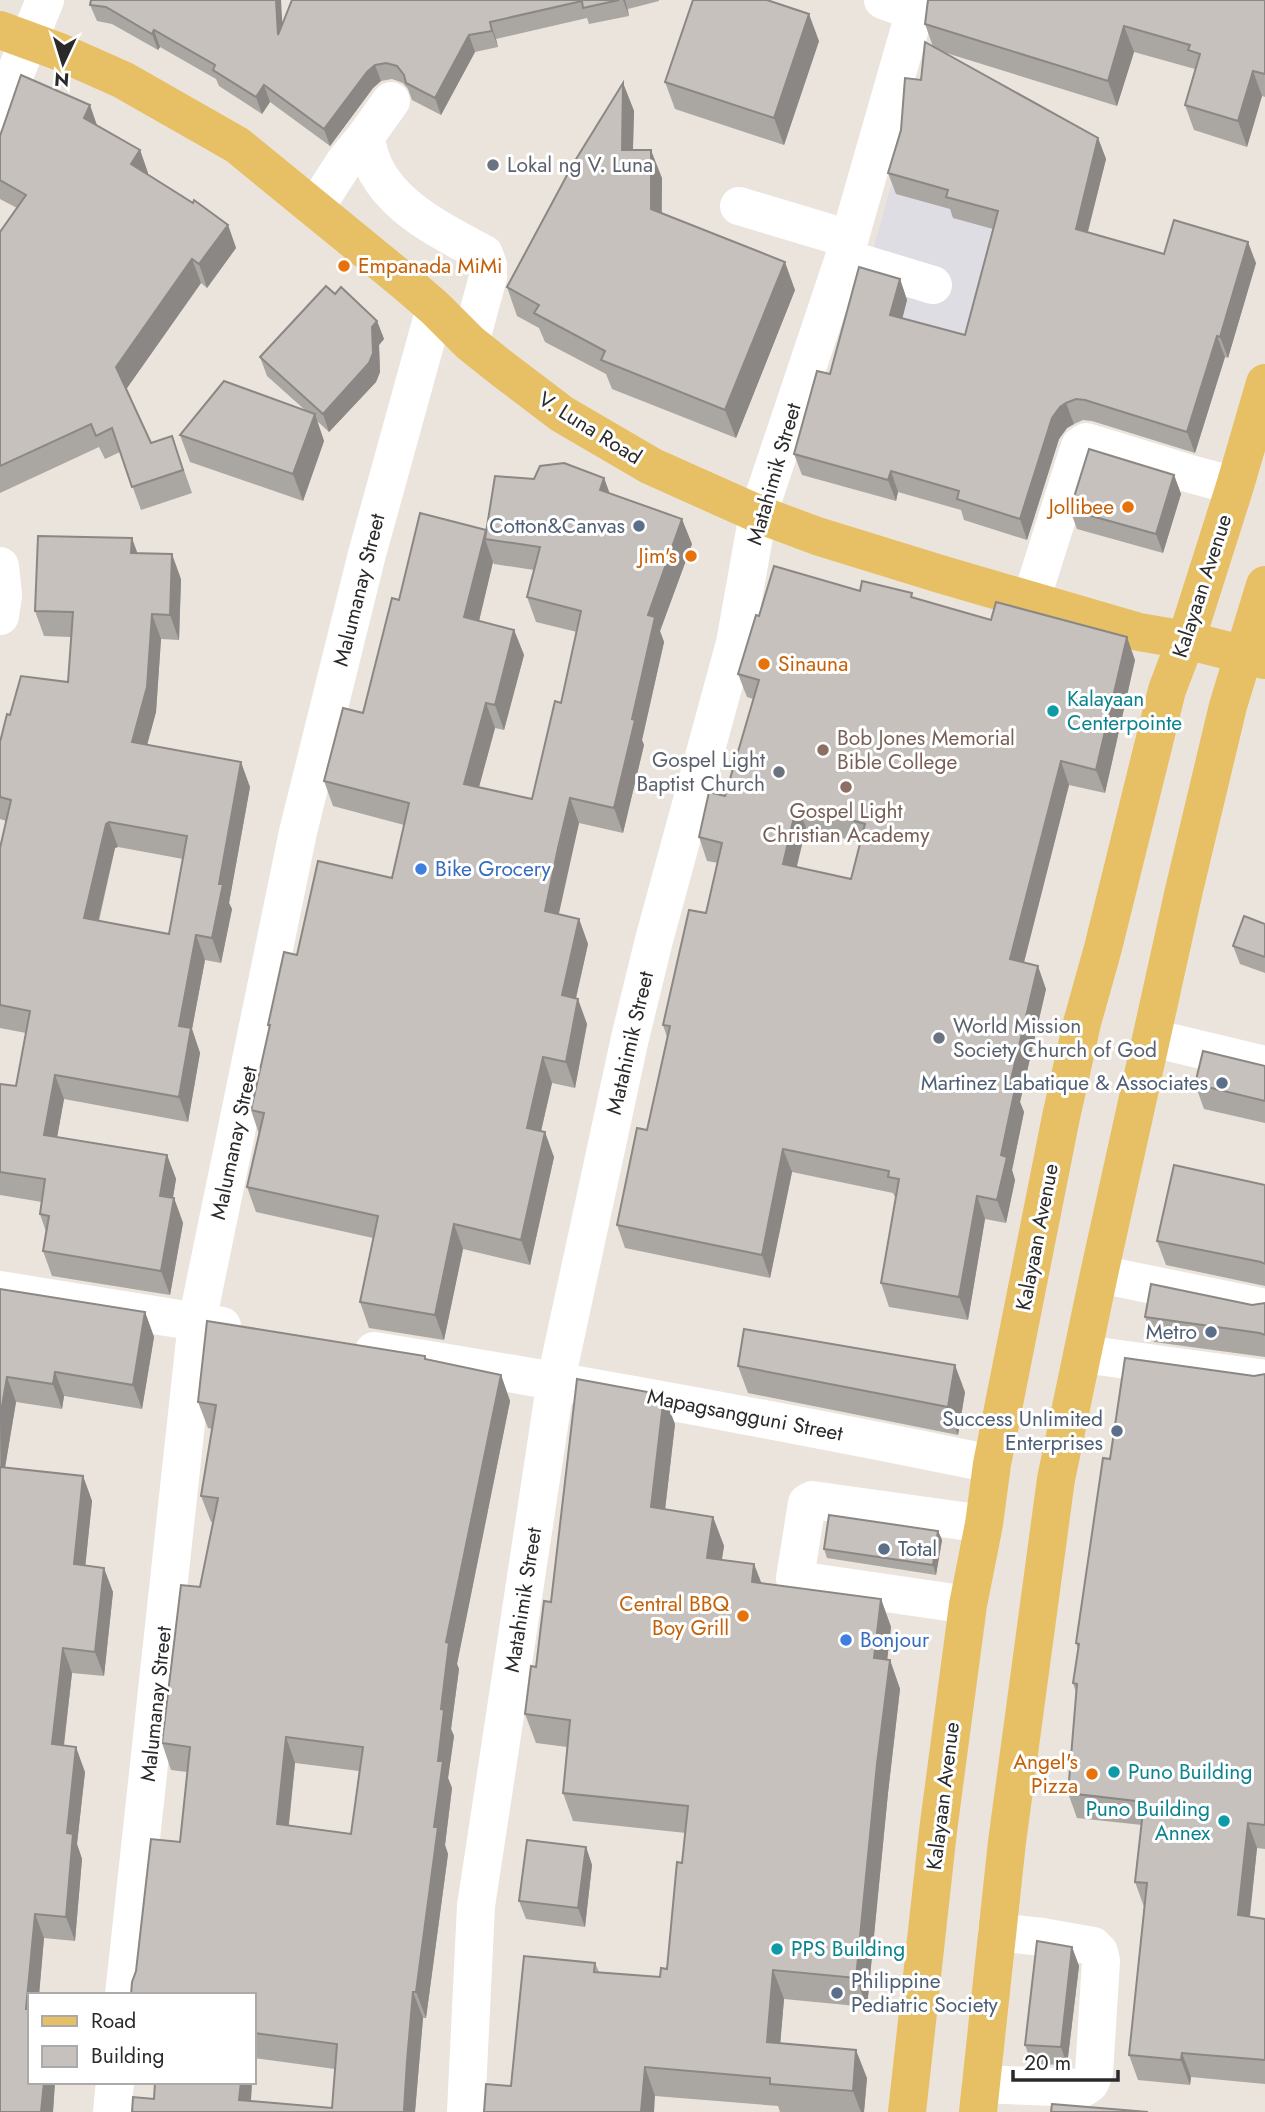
<svg xmlns="http://www.w3.org/2000/svg" width="1265" height="2112" viewBox="0 0 1265 2112" font-family="Jost,sans-serif">
	<style>
		.industrial { fill: #dedde4 }
		.lines { fill: none; stroke-linecap: round; stroke-linejoin: round }
		.minor { stroke: #fff; stroke-width: 38 }
		.major { stroke: #e7c065; stroke-width: 38 }
		.wall { fill: #aaa6a2; fill-rule: evenodd }
		.shaded-wall { fill: #8b8784 }
		.building { fill: #c6c1bc; stroke: #8b8784; stroke-width: 2; fill-rule: evenodd }
		.worship-dot { fill: #6b7280; stroke: #fff; stroke-width: 2.5 }
		.food-dot { fill: #e8710a; stroke: #fff; stroke-width: 2.5 }
		.service-dot { fill: #5c6f8a; stroke: #fff; stroke-width: 2.5 }
		.culture-dot { fill: #0f9aa8; stroke: #fff; stroke-width: 2.5 }
		.education-dot { fill: #8d6e63; stroke: #fff; stroke-width: 2.5 }
		.shop-dot { fill: #3f7fe0; stroke: #fff; stroke-width: 2.5 }
		.labels { text-anchor: middle; dominant-baseline: central; stroke-width: 6; stroke-linejoin: round; paint-order: stroke }
		.worship-label { font-size: 21px; fill: #5b616d; stroke: #fff; text-anchor: start }
		.food-label { font-size: 21px; fill: #c56008; stroke: #fff; text-anchor: end }
		.street-label { font-size: 21px; fill: #2a2a2a; stroke: #fff }
		.service-label { font-size: 21px; fill: #4e5e75; stroke: #fff; text-anchor: end }
		.culture-label { font-size: 21px; fill: #0d838f; stroke: #fff; text-anchor: start }
		.education-label { font-size: 21px; fill: #785e54; stroke: #fff; text-anchor: start }
		.shop-label { font-size: 21px; fill: #366cbe; stroke: #fff; text-anchor: start }
	</style>
	<rect width="100%" height="100%" fill="#ebe4dd"/>
	<polygon class="industrial" points="900,153 1053,199 1000,401 843,358"/>
	<g class="lines">
		<g class="minor">
			<polyline points="883,0 914,11"/>
			<polyline points="0,111 45,0"/>
			<path d="M 366,136 C 371,198 436,228 484,254 L 488,265 L 488,277 L 470,343"/>
			<polyline points="739,206 849,239"/>
			<polyline points="315,208 344,163 366,136 391,101"/>
			<polyline points="844,258 933,285"/>
			<polyline points="0,566 3,595 0,616"/>
			<polyline points="1031,600 1080,446 1086,442 1187,473 1235,486"/>
			<polyline points="1152,1038 1265,1065"/>
			<polyline points="1099,1274 1265,1308"/>
			<polyline points="0,1290 222,1326"/>
			<path d="M 374,1351 C 581,1384 787,1422 992,1464"/>
			<polyline points="1083,1354 1265,1379"/>
			<polyline points="968,1605 797,1580 795,1578 807,1503 812,1500 984,1524"/>
			<polyline points="124,1995 197,1322 298,832 367,554 435,308"/>
			<polyline points="981,2084 1083,2088 1090,2083 1094,2073 1101,1961 1099,1952 1093,1946 1042,1937 997,1932"/>
			<polyline points="112,2112 115,2082"/>
			<polyline points="466,2112 476,1906 556,1380 630,1038 654,940 735,643 758,514 844,258 918,0"/>
		</g>
		<g class="major">
			<polyline points="0,30 60,52 123,80 237,145 406,283 435,308 470,343 504,370 562,414 651,466 758,514 817,536 940,574 1139,632 1186,640 1265,660"/>
			<polyline points="907,2112 938,1831 968,1605 984,1524 992,1464 1061,1117 1082,1023 1103,948 1167,690 1186,640 1235,486 1265,383"/>
			<polyline points="978,2112 1007,1842 1056,1479 1099,1274 1184,890 1228,706 1265,585"/>
		</g>
	</g>
	<g class="wall">
		<polygon points="292,0 659,0 659,1 628,9 629,16 589,24 587,18 496,39 498,47 475,52 441,115 412,100 408,89 403,83 392,79 381,81 373,88 330,146 270,102 262,114 219,86 216,79 160,47 158,50 112,24 97,21 90,5 283,24"/>
		<polygon points="1265,0 1265,97 1262,96 1247,147 1194,130 1185,105 1195,69 1134,52 1117,106 943,52 1098,138 1106,159 1088,232 1164,254 1256,263 1228,358 1225,357 1195,453 1092,421 1083,420 1074,424 1067,428 1059,439 1027,540 964,520 961,510 898,492 896,501 802,475 794,454 830,374 900,279 907,300 902,318 965,335 993,229 953,218 950,209 896,194 888,173 933,47 925,24"/>
		<polygon points="819,41 784,145 675,109 665,82"/>
		<polygon points="623,83 634,111 633,150 662,178 662,213 795,290 736,438 612,389 606,374 545,342 539,328 517,316 507,287"/>
		<polygon points="97,125 140,150 148,173 147,175 228,225 236,248 207,288 201,283 126,389 151,443 172,436 192,493 141,510 120,452 105,459 99,447 0,493 0,232 17,208 0,199 0,136"/>
		<polygon points="335,294 377,321 384,339 379,345 380,372 376,382 329,432 317,421 324,441 303,501 190,462 180,435 305,410 267,376 260,357"/>
		<polygon points="1174,475 1181,494 1163,553 1077,529 1070,510"/>
		<path d="M 604,478 L 610,494 L 692,544 L 660,631 L 664,642 L 642,740 L 644,745 L 623,833 L 579,823 L 567,873 L 558,914 L 579,919 L 588,944 L 576,998 L 587,1024 L 575,1088 L 552,1083 L 541,1131 L 554,1157 L 530,1265 L 463,1249 L 444,1340 L 369,1328 L 360,1302 L 373,1238 L 256,1212 L 247,1187 L 259,1134 L 251,1110 L 269,1029 L 268,1025 L 297,955 L 392,878 L 404,825 L 333,806 L 324,781 L 363,713 L 399,600 L 486,530 L 534,479 ZM 493,562 L 494,564 L 534,570 L 527,597 L 536,622 L 577,632 L 561,703 L 532,799 L 479,787 L 495,728 L 504,730 L 524,655 L 514,630 L 479,621 Z"/>
		<path d="M 138,554 L 181,579 L 179,640 L 161,639 L 156,712 L 147,745 L 250,787 L 229,903 L 232,909 L 221,963 L 205,960 L 192,1029 L 200,1053 L 188,1122 L 64,1099 L 57,1137 L 167,1155 L 176,1179 L 173,1198 L 174,1198 L 183,1223 L 170,1295 L 52,1276 L 43,1251 L 46,1232 L 40,1214 L 42,1202 L 0,1195 L 0,1084 L 16,1086 L 26,1033 L 0,1028 L 0,848 L 6,821 L 0,819 L 0,742 L 10,715 L 68,682 L 71,637 L 44,636 L 35,611 ZM 118,847 L 183,859 L 169,934 L 99,921 L 115,848 Z"/>
		<path d="M 860,591 L 913,598 L 1135,660 L 1105,793 L 1069,785 L 1024,962 L 1046,989 L 1020,1102 L 1024,1112 L 1012,1170 L 1015,1180 L 1006,1223 L 985,1219 L 968,1320 L 889,1307 L 881,1283 L 896,1199 L 893,1193 L 792,1172 L 770,1278 L 625,1248 L 617,1225 L 647,1130 L 667,1037 L 663,1025 L 706,913 L 718,863 L 707,861 L 699,837 L 725,796 L 753,699 L 747,697 L 738,674 L 759,616 ZM 806,828 L 860,843 L 851,879 L 796,867 Z"/>
		<polygon points="1265,924 1265,973 1240,964 1233,946"/>
		<polygon points="1265,1066 1265,1123 1204,1109 1195,1084"/>
		<polygon points="1265,1185 1265,1286 1166,1265 1157,1241"/>
		<polygon points="0,1289 145,1312 154,1337 142,1409 64,1396 62,1409 16,1402 5,1468 83,1476 92,1501 85,1566 113,1592 104,1676 72,1673 64,1746 85,1772 77,1844 82,1859 75,1941 44,1938 39,1995 30,1995 30,2082 55,2082 53,2112 0,2112"/>
		<polygon points="1265,1303 1265,1357 1154,1342 1145,1317"/>
		<path d="M 207,1321 L 425,1356 L 426,1360 L 501,1375 L 510,1401 L 457,1664 L 459,1669 L 451,1729 L 454,1736 L 448,1778 L 452,1788 L 445,1845 L 448,1854 L 426,2018 L 423,2018 L 415,2112 L 132,2112 L 133,2097 L 154,2099 L 155,2082 L 252,2082 L 251,2101 L 332,2108 L 335,2069 L 254,2058 L 254,2063 L 254,1995 L 131,1995 L 132,1982 L 136,1971 L 151,1839 L 180,1842 L 187,1772 L 171,1770 L 162,1743 L 181,1585 L 200,1587 L 213,1522 L 211,1522 L 201,1496 L 212,1429 L 208,1428 L 198,1402 ZM 295,1763 L 359,1771 L 351,1834 L 289,1825 Z"/>
		<polygon points="738,1366 965,1392 958,1435 748,1393"/>
		<polygon points="1265,1374 1265,1849 1257,1848 1250,1917 1265,1919 1265,2084 1191,2077 1190,2085 1138,2080 1129,2055 1144,1907 1135,1882 1142,1825 1077,1818 1068,1793 1076,1692 1073,1683 1078,1649 1076,1643 1110,1459 1254,1376"/>
		<polygon points="675,1424 665,1509 713,1517 724,1546 722,1560 761,1583 881,1599 891,1627 887,1660 890,1660 900,1689 888,1793 867,2007 784,1999 780,2043 867,2078 864,2112 780,2112 778,2106 655,2096 511,2086 595,1963 599,1972 660,1977 667,1969 682,1863 686,1833 573,1821 563,1793 567,1747 536,1743 525,1714 551,1602"/>
		<polygon points="938,1531 942,1540 936,1575 827,1558 824,1549"/>
		<polygon points="586,1847 592,1865 585,1927 526,1919 519,1901"/>
		<polygon points="1072,1947 1079,1966 1067,2065 1032,2064 1025,2045"/>
	</g>
	<g class="shaded-wall">
		<polygon points="276,0 281,0 284,52 278,35"/>
		<polygon points="623,0 625,0 629,16"/>
		<polygon points="809,14 819,41 784,145 774,118"/>
		<polygon points="490,22 496,39 498,47 492,31"/>
		<polygon points="1124,26 1134,52 1117,106 1108,81"/>
		<polygon points="154,30 160,47 158,50 152,34"/>
		<polygon points="469,35 475,52 441,115 435,98"/>
		<polygon points="375,65 381,81 373,88 330,146 324,129 367,72"/>
		<polygon points="1253,71 1262,96 1247,147 1238,121"/>
		<polygon points="623,83 634,111 632,178 622,150"/>
		<polygon points="264,85 270,102 262,114 256,97"/>
		<polygon points="90,105 98,128 84,118"/>
		<polygon points="1098,138 1106,159 1083,250 1076,229"/>
		<polygon points="140,150 148,173 140,188 131,164"/>
		<polygon points="651,150 662,178 661,237 651,209"/>
		<polygon points="228,225 236,248 207,288 199,264"/>
		<polygon points="1248,242 1256,263 1228,358 1220,337"/>
		<polygon points="192,259 201,283 125,391 116,367"/>
		<polygon points="785,262 795,290 736,438 725,410"/>
		<polygon points="900,279 907,300 898,336 890,315"/>
		<polygon points="377,321 384,339 379,345 380,372 376,382 329,432 323,414 372,327"/>
		<polygon points="1217,336 1225,357 1195,453 1187,432"/>
		<polygon points="1066,403 1074,424 1067,428 1059,439 1027,540 1020,519 1052,418 1060,407"/>
		<polygon points="315,414 324,441 303,501 293,474"/>
		<polygon points="891,471 898,492 896,501 888,480"/>
		<polygon points="1174,475 1181,494 1163,553 1156,534"/>
		<polygon points="604,478 613,503 600,490"/>
		<polygon points="682,519 692,544 660,631 664,642 642,740 644,745 623,833 614,808 632,719 648,615"/>
		<polygon points="486,530 485,539 493,562 474,642 464,617"/>
		<polygon points="132,538 141,563 131,553"/>
		<polygon points="172,554 181,579 179,640 170,615"/>
		<polygon points="152,614 161,639 156,712 141,767 132,742"/>
		<polygon points="514,630 524,655 504,730 495,705"/>
		<polygon points="1127,637 1135,660 1105,793 1096,770"/>
		<polygon points="486,703 495,728 473,809 464,784"/>
		<polygon points="1061,761 1069,785 1019,982 1010,959"/>
		<polygon points="241,762 250,787 229,903 232,909 221,963 212,938 219,884"/>
		<polygon points="570,798 579,823 554,936 545,911"/>
		<polygon points="797,804 806,828 792,887 783,864"/>
		<polygon points="109,822 118,847 115,848 93,943 84,918 106,824"/>
		<polygon points="579,919 588,944 571,1020 562,995"/>
		<polygon points="196,935 205,960 192,1029 200,1053 188,1122 179,1097 179,1026"/>
		<polygon points="1038,966 1046,989 1020,1102 1024,1112 1012,1170 1015,1180 1006,1223 997,1200 1009,1088"/>
		<polygon points="578,999 587,1024 575,1088 566,1062"/>
		<polygon points="543,1057 552,1083 536,1153 527,1128"/>
		<polygon points="55,1075 64,1099 53,1160 44,1135"/>
		<polygon points="545,1132 554,1157 530,1265 521,1240"/>
		<polygon points="783,1149 792,1172 770,1278 762,1255"/>
		<polygon points="167,1155 176,1179 169,1220 160,1196"/>
		<polygon points="977,1196 985,1219 968,1320 959,1297"/>
		<polygon points="174,1198 183,1223 170,1295 161,1271"/>
		<polygon points="454,1224 463,1249 444,1340 435,1315"/>
		<polygon points="145,1312 154,1337 142,1409 133,1385"/>
		<polygon points="955,1365 965,1392 958,1435 948,1407"/>
		<polygon points="55,1372 64,1396 62,1409 53,1384"/>
		<polygon points="501,1375 510,1401 457,1664 459,1669 451,1729 454,1736 448,1778 452,1788 445,1845 448,1854 426,2018 416,1992 434,1827 446,1642"/>
		<polygon points="7,1377 16,1402 1,1491 0,1418"/>
		<polygon points="664,1395 675,1424 662,1536 651,1507"/>
		<polygon points="83,1476 92,1501 83,1589 74,1564"/>
		<polygon points="713,1517 724,1546 717,1587 707,1558"/>
		<polygon points="938,1531 942,1540 936,1575 933,1565"/>
		<polygon points="754,1564 765,1592 752,1582"/>
		<polygon points="104,1568 113,1592 104,1676 95,1652"/>
		<polygon points="881,1599 891,1627 884,1687 874,1658"/>
		<polygon points="63,1648 72,1673 61,1769 52,1744"/>
		<polygon points="890,1660 900,1689 888,1793 867,2007 856,1978 877,1764"/>
		<polygon points="286,1737 295,1763 286,1850 277,1824"/>
		<polygon points="76,1747 85,1772 77,1844 82,1859 75,1941 66,1917 67,1833"/>
		<polygon points="1248,1823 1257,1848 1247,1940 1238,1915"/>
		<polygon points="586,1847 592,1865 585,1927 578,1908"/>
		<polygon points="35,1914 44,1938 39,1995 30,1995 30,2019 26,2009"/>
		<polygon points="1072,1947 1079,1966 1067,2065 1061,2047"/>
		<polygon points="773,1970 784,1999 778,2071 767,2042"/>
		<polygon points="413,1992 423,2018 415,2112 404,2112 407,2061"/>
		<polygon points="856,2050 867,2078 864,2112 861,2112 853,2091"/>
		<polygon points="1182,2053 1191,2077 1190,2085 1181,2060"/>
		<polygon points="645,2067 655,2096 654,2112 641,2112"/>
		<polygon points="44,2082 55,2082 53,2112 41,2112"/>
		<polygon points="241,2082 252,2082 250,2112 239,2100"/>
	</g>
	<g class="building">
		<polygon points="91,0 276,0 278,35 292,0 619,0 583,8 582,1 490,22 492,31 469,35 435,98 406,83 404,75 397,66 386,63 375,65 367,72 324,129 264,85 256,97 213,70 215,65 154,30 152,34 106,7 90,5"/>
		<polygon points="693,0 767,0 809,14 774,118 665,82"/>
		<polygon points="928,0 1265,0 1265,74 1253,71 1238,121 1185,105 1200,54 1188,50 1190,45 1124,26 1108,81 925,24"/>
		<polygon points="925,42 1098,138 1076,229 1164,254 1174,220 1248,242 1220,337 1217,336 1187,432 1085,400 1076,399 1066,403 1060,407 1052,418 1020,519 957,499 959,491 891,471 888,480 794,454 817,371 830,374 859,267 900,279 890,315 965,335 998,211 946,197 948,190 888,173 901,130 905,78 921,80"/>
		<polygon points="21,75 90,105 84,118 140,150 131,164 193,203 194,200 228,225 199,264 192,259 116,367 151,443 172,436 183,470 132,487 112,428 96,436 91,424 0,466 0,232 26,195 0,180 0,136"/>
		<polygon points="623,83 622,150 651,150 651,209 785,262 725,410 601,360 605,351 534,313 539,305 507,287 573,164"/>
		<polygon points="326,286 335,294 341,287 377,321 372,327 373,353 369,363 323,414 260,357"/>
		<polygon points="224,381 315,414 293,474 180,435"/>
		<polygon points="1089,449 1174,475 1156,534 1070,510"/>
		<polygon points="564,463 604,478 600,490 682,519 648,615 655,617 632,719 635,720 614,808 570,798 558,848 545,911 579,919 562,995 578,999 566,1062 543,1057 527,1128 545,1132 521,1240 454,1224 435,1315 360,1302 378,1216 247,1187 264,1113 251,1110 270,1025 268,1025 284,952 297,955 318,861 392,878 409,803 324,781 343,708 363,713 392,598 399,600 420,513 486,530 464,617 514,630 495,705 486,703 464,784 532,799 555,701 561,703 581,611 527,597 540,547 485,539 495,476 534,479 540,466"/>
		<path d="M 38,536 L 132,538 L 131,553 L 172,554 L 170,615 L 152,614 L 147,687 L 132,742 L 241,762 L 219,884 L 223,884 L 212,938 L 196,935 L 179,1026 L 191,1028 L 179,1097 L 55,1075 L 44,1135 L 167,1155 L 160,1196 L 174,1198 L 161,1271 L 43,1251 L 49,1216 L 40,1214 L 45,1179 L 0,1172 L 0,1084 L 16,1086 L 30,1011 L 0,1005 L 0,848 L 11,800 L 0,797 L 0,742 L 7,714 L 10,715 L 21,676 L 68,682 L 73,612 L 35,611 ZM 109,822 L 187,836 L 169,934 L 84,918 L 106,824 Z"/>
		<path d="M 774,566 L 860,591 L 862,581 L 912,593 L 911,597 L 991,620 L 996,602 L 1127,637 L 1096,770 L 1061,761 L 1010,959 L 1038,966 L 1009,1088 L 1015,1089 L 1001,1155 L 1007,1157 L 997,1200 L 977,1196 L 959,1297 L 881,1283 L 899,1179 L 888,1177 L 889,1171 L 783,1149 L 762,1255 L 617,1225 L 637,1128 L 647,1130 L 670,1026 L 663,1025 L 689,910 L 706,913 L 722,843 L 699,837 L 709,792 L 725,796 L 759,680 L 738,674 L 756,615 L 759,616 ZM 797,804 L 865,824 L 851,879 L 783,864 Z"/>
		<polygon points="1244,916 1265,924 1265,957 1233,946"/>
		<polygon points="1203,1051 1265,1066 1265,1101 1195,1084"/>
		<polygon points="1174,1165 1265,1185 1265,1264 1261,1262 1157,1241"/>
		<polygon points="1151,1284 1252,1305 1265,1303 1265,1335 1260,1333 1145,1317"/>
		<polygon points="0,1289 145,1312 133,1385 55,1372 53,1384 7,1377 0,1418"/>
		<path d="M 207,1321 L 425,1356 L 425,1359 L 501,1375 L 446,1642 L 449,1643 L 441,1709 L 444,1710 L 438,1761 L 443,1761 L 434,1827 L 438,1827 L 416,1992 L 413,1992 L 407,2061 L 404,2110 L 411,2111 L 410,2112 L 132,2112 L 133,2097 L 154,2099 L 155,2082 L 241,2082 L 239,2100 L 332,2108 L 337,2044 L 254,2033 L 254,1995 L 131,1995 L 132,1982 L 136,1971 L 151,1839 L 180,1842 L 190,1747 L 162,1743 L 181,1585 L 200,1587 L 218,1498 L 201,1496 L 216,1405 L 198,1402 ZM 286,1737 L 363,1747 L 351,1834 L 277,1824 Z"/>
		<polygon points="744,1329 955,1365 948,1407 738,1366"/>
		<polygon points="1125,1358 1254,1376 1265,1374 1265,1825 1248,1823 1238,1915 1265,1919 1265,2060 1182,2053 1181,2060 1129,2055 1147,1883 1135,1882 1144,1802 1068,1793 1077,1684 1073,1683 1079,1644 1076,1643 1103,1458 1110,1459"/>
		<polygon points="577,1379 664,1395 651,1507 713,1517 707,1558 754,1564 752,1582 881,1599 874,1658 890,1660 877,1764 856,1978 773,1970 767,2042 856,2050 853,2091 770,2084 770,2078 645,2067 641,2112 484,2112 486,2084 511,2086 524,1956 595,1963 594,1972 660,1977 661,1968 667,1969 677,1862 682,1863 688,1806 563,1793 570,1720 525,1714 531,1666 536,1667 544,1601 551,1602"/>
		<polygon points="0,1467 83,1476 74,1564 104,1568 95,1652 63,1648 52,1744 76,1747 67,1833 73,1834 66,1917 35,1914 26,2009 30,2009 30,2082 44,2082 41,2112 0,2112"/>
		<polygon points="829,1515 938,1531 933,1565 824,1549"/>
		<polygon points="527,1840 586,1847 578,1908 519,1901"/>
		<polygon points="1037,1941 1072,1947 1061,2047 1025,2045"/>
		<polygon points="1052,2104 1148,2112 1051,2112"/>
	</g>
	<g class="worship-dot">
		<circle cx="493" cy="165" r="7"/>
		<circle cx="779" cy="772" r="7"/>
		<circle cx="939" cy="1038" r="7"/>
	</g>
	<g class="food-dot">
		<circle cx="344" cy="266" r="7"/>
		<circle cx="1128" cy="507" r="7"/>
		<circle cx="691" cy="556" r="7"/>
		<circle cx="764" cy="664" r="7"/>
		<circle cx="743" cy="1616" r="7"/>
		<circle cx="1092" cy="1774" r="7"/>
	</g>
	<g class="service-dot">
		<circle cx="639" cy="526" r="7"/>
		<circle cx="1222" cy="1083" r="7"/>
		<circle cx="1211" cy="1332" r="7"/>
		<circle cx="1117" cy="1431" r="7"/>
		<circle cx="884" cy="1549" r="7"/>
		<circle cx="837" cy="1993" r="7"/>
	</g>
	<g class="culture-dot">
		<circle cx="1053" cy="711" r="7"/>
		<circle cx="1114" cy="1772" r="7"/>
		<circle cx="1224" cy="1821" r="7"/>
		<circle cx="777" cy="1949" r="7"/>
	</g>
	<g class="education-dot">
		<circle cx="823" cy="750" r="7"/>
		<circle cx="846" cy="787" r="7"/>
	</g>
	<g class="shop-dot">
		<circle cx="421" cy="869" r="7"/>
		<circle cx="846" cy="1640" r="7"/>
	</g>
	<g class="labels">
		<g class="worship-label">
			<text x="507" y="165">Lokal ng V. Luna</text>
			<text x="765" y="760" text-anchor="end">Gospel Light<tspan x="765" dy="24">Baptist Church</tspan></text>
			<text x="953" y="1026">World Mission<tspan x="953" dy="24">Society Church of God</tspan></text>
		</g>
		<g class="food-label">
			<text x="358" y="266" text-anchor="start">Empanada MiMi</text>
			<text x="1114" y="507">Jollibee</text>
			<text x="677" y="556">Jim's</text>
			<text x="778" y="664" text-anchor="start">Sinauna</text>
			<text x="729" y="1604">Central BBQ<tspan x="729" dy="24">Boy Grill</tspan></text>
			<text x="1078" y="1762">Angel's<tspan x="1078" dy="24">Pizza</tspan></text>
		</g>
		<g class="street-label">
			<text transform="translate(590 428) rotate(32)">V. Luna Road</text>
			<text transform="translate(774 474) rotate(-74)">Matahimik Street</text>
			<text transform="translate(1202 586) rotate(-72)">Kalayaan Avenue</text>
			<text transform="translate(359 590) rotate(-76)">Malumanay Street</text>
			<text transform="translate(630 1043) rotate(-77)">Matahimik Street</text>
			<text transform="translate(234 1143) rotate(-78)">Malumanay Street</text>
			<text transform="translate(1037 1237) rotate(-79)">Kalayaan Avenue</text>
			<text transform="translate(745 1415) rotate(11)">Mapagsangguni Street</text>
			<text transform="translate(523 1600) rotate(-81)">Matahimik Street</text>
			<text transform="translate(156 1704) rotate(-84)">Malumanay Street</text>
			<text transform="translate(943 1796) rotate(-83)">Kalayaan Avenue</text>
		</g>
		<g class="service-label">
			<text x="625" y="526">Cotton&amp;Canvas</text>
			<text x="1208" y="1083">Martinez Labatique &amp; Associates</text>
			<text x="1197" y="1332">Metro</text>
			<text x="1103" y="1419">Success Unlimited<tspan x="1103" dy="24">Enterprises</tspan></text>
			<text x="898" y="1549" text-anchor="start">Total</text>
			<text x="851" y="1981" text-anchor="start">Philippine<tspan x="851" dy="24">Pediatric Society</tspan></text>
		</g>
		<g class="culture-label">
			<text x="1067" y="699">Kalayaan<tspan x="1067" dy="24">Centerpointe</tspan></text>
			<text x="1128" y="1772">Puno Building</text>
			<text x="1210" y="1809" text-anchor="end">Puno Building<tspan x="1210" dy="24">Annex</tspan></text>
			<text x="791" y="1949">PPS Building</text>
		</g>
		<g class="education-label">
			<text x="837" y="738">Bob Jones Memorial<tspan x="837" dy="24">Bible College</tspan></text>
			<text x="846" y="811" text-anchor="middle">Gospel Light<tspan x="846" dy="24">Christian Academy</tspan></text>
		</g>
		<g class="shop-label">
			<text x="435" y="869">Bike Grocery</text>
			<text x="860" y="1640">Bonjour</text>
		</g>
	</g>
	<rect x="28" y="1993" width="228" height="91" fill="#ffffff" stroke="#aaaaaa" stroke-width="2"/>
	<rect x="42" y="2016" width="35" height="10" fill="#e7c065" stroke="#aaaaaa" stroke-width="2"/>
	<text x="91" y="2028" font-size="21" fill="#2a2a2a">Road</text>
	<rect x="42" y="2046" width="35" height="21" fill="#c6c1bc" stroke="#aaaaaa" stroke-width="2"/>
	<text x="91" y="2063" font-size="21" fill="#2a2a2a">Building</text>
	<g transform="translate(63 63) rotate(184)" stroke="#ffffff" stroke-width="5" paint-order="stroke">
	<path d="M0-5L12 26L0 18L-12 26Z" fill="#2a2a2a"/>
	<text y="-10" font-size="19" font-weight="bold" text-anchor="middle" fill="#2a2a2a">N</text>
	</g>
	<path d="M1013 2070v10h105v-10" fill="none" stroke="#2a2a2a" stroke-width="3.5"/>
	<text x="1024" y="2070" font-size="21" fill="#2a2a2a" stroke="#ffffff" stroke-width="5" paint-order="stroke">20 m</text>
</svg>
